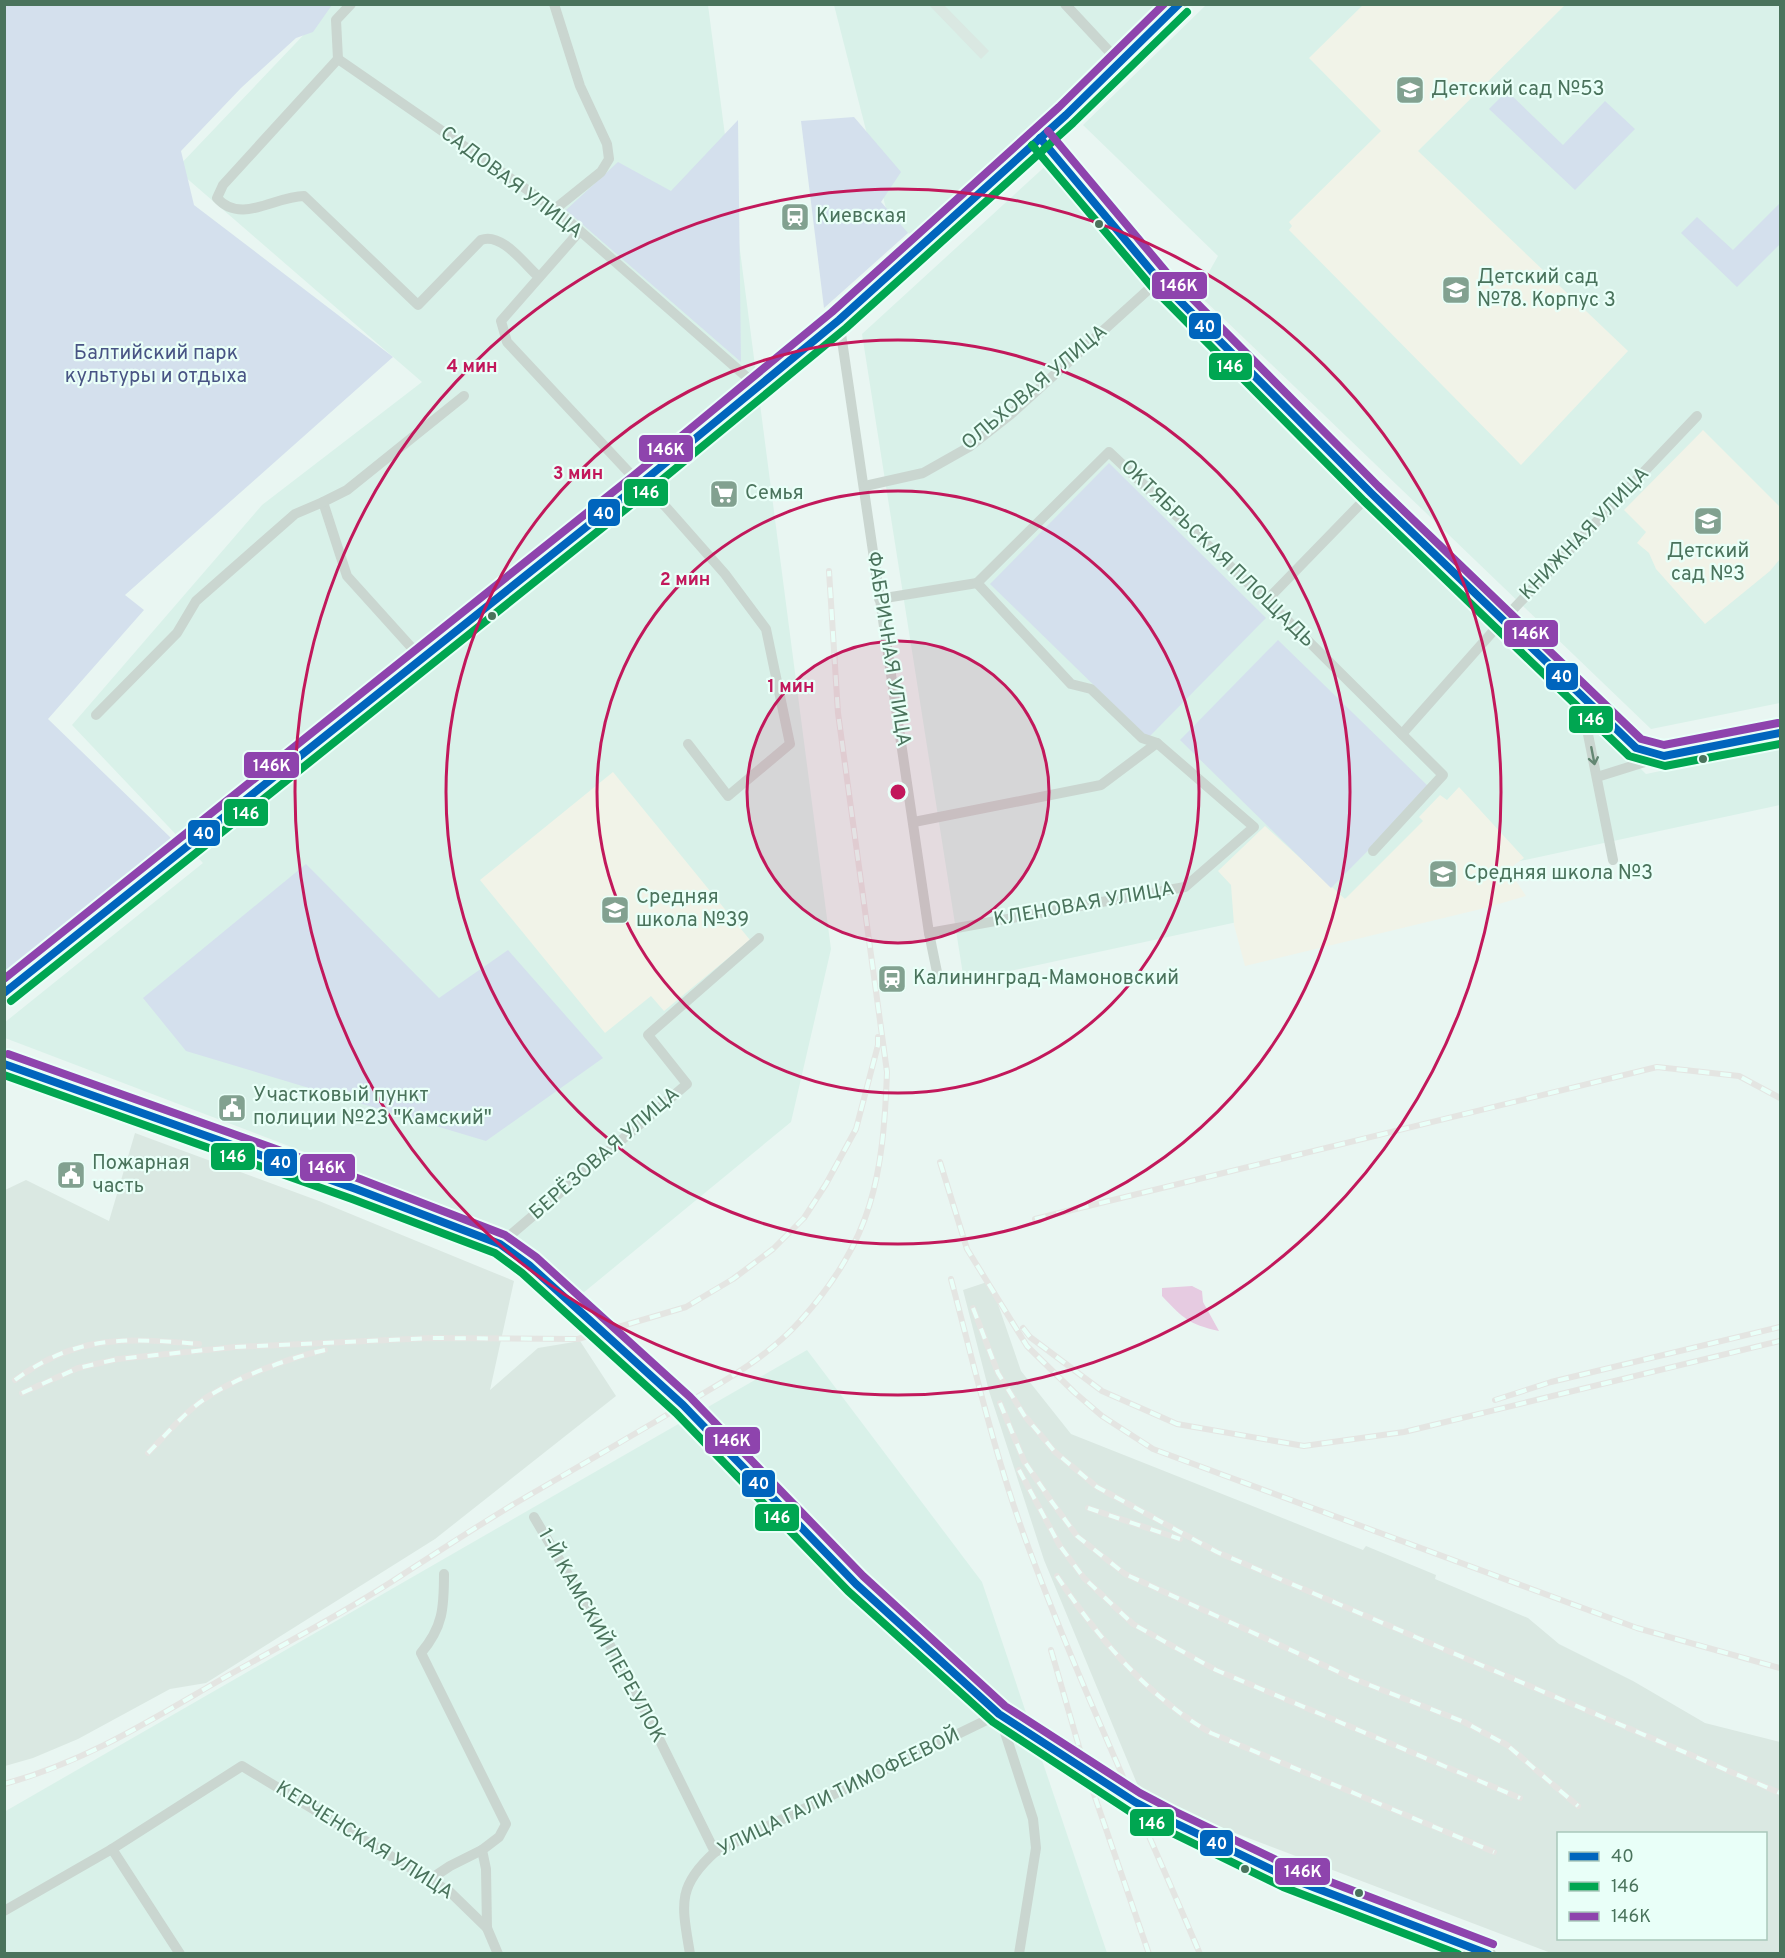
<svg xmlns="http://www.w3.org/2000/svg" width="1785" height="1958" viewBox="0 0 1785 1958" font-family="Overpass,sans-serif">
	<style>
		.residential { fill: #d9f1e9 }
		.industrial { fill: #dae8e2; fill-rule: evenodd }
		.education { fill: #f1f3e8 }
		.green { fill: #d4e0ed }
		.water { fill: #e6cbe1 }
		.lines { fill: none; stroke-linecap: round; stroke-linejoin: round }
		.street { stroke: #cad6d0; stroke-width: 10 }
		.secondary { stroke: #cad6d0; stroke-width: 14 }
		.primary { stroke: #c4d8cf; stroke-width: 15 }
		.rail-casing { stroke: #e4e5e2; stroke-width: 6 }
		.rail { stroke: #e9fff8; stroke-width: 4; stroke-dasharray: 11; stroke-linecap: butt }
		.bus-1-casing { stroke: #e9fff8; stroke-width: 12 }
		.bus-2-casing { stroke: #e9fff8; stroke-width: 12 }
		.bus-3-casing { stroke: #e9fff8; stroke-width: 12 }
		.bus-1 { stroke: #0065bd; stroke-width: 8 }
		.bus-2 { stroke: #00a651; stroke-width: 8 }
		.bus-3 { stroke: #8e44ad; stroke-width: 8 }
		.oneway { stroke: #648773 }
		.ring { fill: none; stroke: #c2185b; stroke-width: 3 }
		.bus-dot { fill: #4a735c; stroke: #e9fff8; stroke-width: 2 }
		.labels { text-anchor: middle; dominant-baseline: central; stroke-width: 4.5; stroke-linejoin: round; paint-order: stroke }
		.poi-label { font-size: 20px; fill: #4a735c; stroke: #e9fff8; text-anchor: start }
		.street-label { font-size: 20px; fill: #4a735c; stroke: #e9fff8 }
		.park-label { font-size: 20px; fill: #485484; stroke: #e9fff8 }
		.centre { fill: #c2185b; stroke: #e9fff8; stroke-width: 3 }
		.ring-label { font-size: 18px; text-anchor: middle; font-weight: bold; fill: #c2185b; stroke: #e9fff8; stroke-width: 4.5; stroke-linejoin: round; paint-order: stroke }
		.line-badge { stroke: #e9fff8; stroke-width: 2 }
		.badge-label { font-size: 16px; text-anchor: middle; font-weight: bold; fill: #fff }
	</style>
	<rect width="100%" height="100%" fill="#e9f6f2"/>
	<g class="residential">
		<polygon points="332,5 708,5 831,949 791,1122 577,1298 504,1228 5,1038 4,1023 203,863 72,725 262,505 422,382 176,169"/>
		<polygon points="834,5 1167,5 918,234 892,232"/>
		<polygon points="1206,5 1780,5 1780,703 1651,729 1197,293 1218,256 1083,125"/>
		<polygon points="1051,161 1146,280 1646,774 1780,746 1780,805 964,981 862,334"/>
		<polygon points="807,1350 982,1582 1107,1953 5,1953 4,1812"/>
	</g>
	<g class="industrial">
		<polygon points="929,5 944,5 989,51 981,59"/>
		<polygon points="135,1133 319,1201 514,1281 490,1390 538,1348 580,1341 616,1396 435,1539 206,1683 170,1689 78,1739 33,1758 5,1766 5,1190 26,1180 109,1221"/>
		<path d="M 990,1281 L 1021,1371 L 1071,1434 L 1363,1550 L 1366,1546 L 1436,1575 L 1435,1579 L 1528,1618 L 1559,1644 L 1633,1681 L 1705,1723 L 1780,1742 L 1780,1953 L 1551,1953 L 1143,1798 L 1044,1560 L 989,1391 L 963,1290 ZM 1558,1834 L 1766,1834 L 1766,1938 L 1558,1938 Z"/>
	</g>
	<g class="education">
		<polygon points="1364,4 1565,5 1418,151 1628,351 1521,465 1289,230 1292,226 1289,222 1381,131 1309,58"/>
		<polygon points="1703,430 1780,507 1780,559 1770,571 1705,624 1656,569 1649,553 1637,543 1646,532 1624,510"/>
		<polygon points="613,772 750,940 664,1011 651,996 605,1033 480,880"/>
		<polygon points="1459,787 1524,858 1514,865 1520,871 1514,878 1526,896 1485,908 1245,966 1234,925 1231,885 1218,871 1265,826 1345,899 1423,821 1419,817 1440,795 1447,800"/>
	</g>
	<g class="green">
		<polygon points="5,4 332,5 313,32 296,38 241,88 181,151 194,205 393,357 125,595 144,610 48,719 171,838 5,974"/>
		<polygon points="1507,91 1563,145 1605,101 1635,129 1575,190 1489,109"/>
		<polygon points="854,117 901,172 881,202 908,233 824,308 801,121"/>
		<polygon points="738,120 741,362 566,210 618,162 671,191"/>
		<polygon points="1780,203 1780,244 1737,287 1681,233 1697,217 1733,250"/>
		<polygon points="1109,463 1266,618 1148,738 990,584"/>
		<polygon points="1278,640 1430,788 1331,888 1180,740"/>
		<polygon points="306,864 439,998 508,950 603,1058 486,1141 186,1051 143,998"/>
	</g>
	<path class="water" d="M 1192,1286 L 1202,1291 L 1203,1302 L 1219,1331 C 1188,1324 1183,1318 1162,1296 L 1162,1288 Z"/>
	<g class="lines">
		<g class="street">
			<polyline points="554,4 580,86 607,144 609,159 601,172 555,209"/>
			<polyline points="1065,4 1120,63"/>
			<path d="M 338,59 L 223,185 L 217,198 C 241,225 275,196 304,196 L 418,305 L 481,240 C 502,232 525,265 539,277"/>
			<polyline points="338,59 555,209 758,387"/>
			<polyline points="338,59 336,20 351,4"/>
			<polyline points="579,232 501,321 507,342 637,481 665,506 725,574 766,629 790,744 728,796 688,744"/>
			<polyline points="839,320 929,933 938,977"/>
			<polyline points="865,486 923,473 969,447 1011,414 1159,280"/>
			<polyline points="879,599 977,583"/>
			<polyline points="1267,600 1371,493"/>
			<polyline points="421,658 347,576 323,502 347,490 464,396"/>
			<polyline points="1580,694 1613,860"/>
			<polyline points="96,715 177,633 196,601 295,514 323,502"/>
			<polyline points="1402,734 1504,619 1697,416"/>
			<polyline points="1597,777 1664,756"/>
			<polyline points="914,822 1101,785 1157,743"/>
			<polyline points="929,933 1185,887 1254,827 1157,743 1142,738 1091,689 1071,684 977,583 1109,452 1283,616 1443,775 1373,851"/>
			<polyline points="500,1244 687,1084 648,1035 759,938"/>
			<polyline points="534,1517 627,1674 715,1852"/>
			<path d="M 444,1574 C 444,1608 443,1627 421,1653 L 506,1824 L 499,1837 L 482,1850 L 486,1869 L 487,1928"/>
			<polyline points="112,1849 180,1954"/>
			<polyline points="429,1880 450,1866 482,1850"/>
			<polyline points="4,1911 112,1849 242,1766 450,1892 487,1928 498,1954"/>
			<path d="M 690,1954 C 682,1905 676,1887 715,1852 L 999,1714 L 1033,1819 L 1036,1848 L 1019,1954"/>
		</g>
		<g class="secondary">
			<polyline points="1040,138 1159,280 1371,493 1636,748 1664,756 1780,733"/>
			<polyline points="4,1064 356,1189 500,1244 529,1265 683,1405 856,1584 999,1714 1135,1802 1171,1821 1287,1877 1489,1954"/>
		</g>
		<polyline class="primary" points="4,993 640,484 839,320 1066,115 1180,4"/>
		<g class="rail-casing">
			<g id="rail">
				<polyline points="940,1162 967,1249 1027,1346 1074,1392 1102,1416 1153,1449 1637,1628 1780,1668"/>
				<polyline points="1035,1219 1657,1067 1739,1076 1780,1098"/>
				<path d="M 951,1279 C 975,1369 996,1461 1029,1549 C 1080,1686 1143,1819 1200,1954"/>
				<polyline points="973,1308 998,1373 1024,1415 1055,1452 1097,1487 1217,1552 1780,1793"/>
				<polyline points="1023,1328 1030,1337 1102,1391 1177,1424 1304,1446 1404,1432 1780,1341"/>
				<path d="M 15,1380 C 77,1334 127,1338 199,1344"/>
				<polyline points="22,1393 78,1368 118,1359 235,1347 432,1338 578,1339 686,1307 733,1279 773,1249 804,1218 826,1184 856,1129 878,1045 878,1037"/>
				<polyline points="1495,1400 1551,1382 1780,1327"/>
				<polyline points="1000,1403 1024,1461 1052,1502 1077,1536 1125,1574 1354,1679 1464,1722 1507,1745 1578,1806"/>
				<path d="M 148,1453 C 163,1438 177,1421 194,1407 C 223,1382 287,1358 325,1350"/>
				<polyline points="1019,1470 1060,1546 1084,1578 1133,1624 1216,1670 1520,1798"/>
				<polyline points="1088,1508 1180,1539"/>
				<path d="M 1057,1576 C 1097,1637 1148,1697 1211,1733 L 1494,1852"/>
				<polyline points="1051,1650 1086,1771 1149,1954"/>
				<path d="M 4,1784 C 82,1763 146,1723 215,1683 C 277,1647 342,1615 402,1575 C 439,1551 476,1527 514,1504 C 569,1472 625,1440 680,1407 C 723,1382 767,1358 801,1320 C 873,1239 883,1177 887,1072 L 838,713 L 829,571"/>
			</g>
		</g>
		<use href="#rail" class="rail"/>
		<g class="bus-1-casing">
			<g id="bus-1">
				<polyline points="1040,138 1159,280 1371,493 1636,748 1664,756 1780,733"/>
				<polyline points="4,993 640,484 839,320 1066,115 1179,4"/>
				<polyline points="4,1064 356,1189 500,1244 529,1265 683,1405 856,1584 999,1714 1135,1802 1171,1821 1287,1877 1488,1954"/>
			</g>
		</g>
		<g class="bus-2-casing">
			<g id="bus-2">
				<polyline points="1032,145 1152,287 1364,501 1629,756 1665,766 1780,744"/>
				<polyline points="11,1001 647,492 846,328 1073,123 1187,12"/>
				<polyline points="4,1075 352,1199 495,1253 522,1273 676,1413 848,1591 993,1722 1129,1811 1166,1830 1283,1887 1458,1954"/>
			</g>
		</g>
		<g class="bus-3-casing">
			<g id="bus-3">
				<polyline points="1048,131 1167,273 1378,486 1641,739 1664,745 1778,723"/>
				<polyline points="4,979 633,476 832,312 1059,107 1164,4"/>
				<polyline points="8,1054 360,1179 505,1235 536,1257 690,1397 863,1576 1005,1706 1140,1793 1176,1812 1291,1867 1493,1944"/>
			</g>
		</g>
		<use href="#bus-1" class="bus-1"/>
		<use href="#bus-2" class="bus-2"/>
		<use href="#bus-3" class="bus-3"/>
	</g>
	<defs><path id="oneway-shaft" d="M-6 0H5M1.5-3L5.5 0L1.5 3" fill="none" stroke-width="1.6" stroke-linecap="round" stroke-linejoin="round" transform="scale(1.5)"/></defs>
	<use class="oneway" href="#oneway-shaft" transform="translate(1593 756) rotate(79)"/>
	<circle cx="898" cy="792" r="151" fill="#c2185b" fill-opacity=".12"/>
	<g class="ring">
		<circle cx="898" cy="792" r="151"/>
		<circle cx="898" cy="792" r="301"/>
		<circle cx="898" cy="792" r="452"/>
		<circle cx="898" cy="792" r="603"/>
	</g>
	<defs>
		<g id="school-square" transform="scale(1.5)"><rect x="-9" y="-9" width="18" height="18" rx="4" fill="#82a190" stroke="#e9fff8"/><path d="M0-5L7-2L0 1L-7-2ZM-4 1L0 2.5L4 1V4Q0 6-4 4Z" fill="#fff"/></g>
		<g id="station-square" transform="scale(1.5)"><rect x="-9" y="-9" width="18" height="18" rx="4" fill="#82a190" stroke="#e9fff8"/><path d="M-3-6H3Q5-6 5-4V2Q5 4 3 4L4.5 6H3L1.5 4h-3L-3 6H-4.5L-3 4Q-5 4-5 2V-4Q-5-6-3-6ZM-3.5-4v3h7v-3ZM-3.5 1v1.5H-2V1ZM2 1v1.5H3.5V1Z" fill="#fff"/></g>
		<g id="supermarket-square" transform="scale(1.5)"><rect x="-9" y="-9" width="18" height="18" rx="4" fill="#82a190" stroke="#e9fff8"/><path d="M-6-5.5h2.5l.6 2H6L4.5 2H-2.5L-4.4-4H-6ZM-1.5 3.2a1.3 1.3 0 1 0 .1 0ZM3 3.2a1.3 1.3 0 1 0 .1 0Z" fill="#fff"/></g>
		<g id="civic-square" transform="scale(1.5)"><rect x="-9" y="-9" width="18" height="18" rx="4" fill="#82a190" stroke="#e9fff8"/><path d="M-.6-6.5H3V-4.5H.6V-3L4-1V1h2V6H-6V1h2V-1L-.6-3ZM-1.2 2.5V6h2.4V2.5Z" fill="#fff"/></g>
	</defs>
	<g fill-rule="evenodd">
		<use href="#school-square" x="1410" y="90"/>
		<use href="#station-square" x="795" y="217"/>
		<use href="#school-square" x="1456" y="290"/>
		<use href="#supermarket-square" x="724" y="494"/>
		<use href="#school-square" x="1708" y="521"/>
		<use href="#school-square" x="1443" y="874"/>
		<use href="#school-square" x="615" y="910"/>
		<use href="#station-square" x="892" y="979"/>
		<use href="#civic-square" x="232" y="1108"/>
		<use href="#civic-square" x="71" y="1175"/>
	</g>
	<g class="bus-dot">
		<circle cx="1099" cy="224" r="5"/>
		<circle cx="492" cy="616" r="5"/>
		<circle cx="1703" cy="759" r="5"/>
		<circle cx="1245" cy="1869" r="5"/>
		<circle cx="1359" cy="1893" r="5"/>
	</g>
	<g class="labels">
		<g class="poi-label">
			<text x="1431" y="90">Детский сад №53</text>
			<text x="816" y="217">Киевская</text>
			<text x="1477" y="278">Детский сад<tspan x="1477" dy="23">№78. Корпус 3</tspan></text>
			<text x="745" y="494">Семья</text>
			<text x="1708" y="552" text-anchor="middle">Детский<tspan x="1708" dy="23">сад №3</tspan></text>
			<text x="1464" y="874">Средняя школа №3</text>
			<text x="636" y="898">Средняя<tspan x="636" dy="23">школа №39</tspan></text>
			<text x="913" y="979">Калининград-Мамоновский</text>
			<text x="253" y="1096">Участковый пункт<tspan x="253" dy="23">полиции №23 "Камский"</tspan></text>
			<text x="92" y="1164">Пожарная<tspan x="92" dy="23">часть</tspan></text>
		</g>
		<g class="street-label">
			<text transform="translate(511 183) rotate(37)">САДОВАЯ УЛИЦА</text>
			<text transform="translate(1035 388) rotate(-40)">ОЛЬХОВАЯ УЛИЦА</text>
			<text transform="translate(1585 534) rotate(-46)">КНИЖНАЯ УЛИЦА</text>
			<text transform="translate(1217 554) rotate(44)">ОКТЯБРЬСКАЯ ПЛОЩАДЬ</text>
			<text transform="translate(888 649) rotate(81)">ФАБРИЧНАЯ УЛИЦА</text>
			<text transform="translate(1084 905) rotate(-10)">КЛЕНОВАЯ УЛИЦА</text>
			<text transform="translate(605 1154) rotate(-41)">БЕРЁЗОВАЯ УЛИЦА</text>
			<text transform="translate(601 1636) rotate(61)">1-Й КАМСКИЙ ПЕРЕУЛОК</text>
			<text transform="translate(839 1793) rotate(-26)">УЛИЦА ГАЛИ ТИМОФЕЕВОЙ</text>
			<text transform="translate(364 1841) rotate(32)">КЕРЧЕНСКАЯ УЛИЦА</text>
		</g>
		<g class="park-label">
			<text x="156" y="354">Балтийский парк<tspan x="156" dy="23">культуры и отдыха</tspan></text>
		</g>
	</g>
	<circle cx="898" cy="792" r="9" class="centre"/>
	<g class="ring-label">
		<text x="472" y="372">4 мин</text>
		<text x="578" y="479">3 мин</text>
		<text x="685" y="585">2 мин</text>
		<text x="791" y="692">1 мин</text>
	</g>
	<g class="line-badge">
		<rect x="1151" y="271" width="57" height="29" rx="6" fill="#8e44ad"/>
		<rect x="1188" y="312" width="34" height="28" rx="6" fill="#0065bd"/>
		<rect x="1208" y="352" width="45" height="29" rx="6" fill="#00a651"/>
		<rect x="638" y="434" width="56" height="29" rx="6" fill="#8e44ad"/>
		<rect x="623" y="478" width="46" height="29" rx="6" fill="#00a651"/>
		<rect x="587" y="498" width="34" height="29" rx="6" fill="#0065bd"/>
		<rect x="1503" y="619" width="56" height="29" rx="6" fill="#8e44ad"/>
		<rect x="1545" y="662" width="34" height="29" rx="6" fill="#0065bd"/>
		<rect x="1568" y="705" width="46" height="29" rx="6" fill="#00a651"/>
		<rect x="243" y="751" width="57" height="28" rx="6" fill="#8e44ad"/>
		<rect x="223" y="798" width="46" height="29" rx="6" fill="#00a651"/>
		<rect x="187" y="819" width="34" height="28" rx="6" fill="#0065bd"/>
		<rect x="210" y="1142" width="46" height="29" rx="6" fill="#00a651"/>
		<rect x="263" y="1148" width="35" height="29" rx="6" fill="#0065bd"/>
		<rect x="299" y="1153" width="57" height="29" rx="6" fill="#8e44ad"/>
		<rect x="704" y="1426" width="57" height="29" rx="6" fill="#8e44ad"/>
		<rect x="741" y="1469" width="35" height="29" rx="6" fill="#0065bd"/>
		<rect x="754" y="1503" width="46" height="29" rx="6" fill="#00a651"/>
		<rect x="1129" y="1808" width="46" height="29" rx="6" fill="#00a651"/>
		<rect x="1199" y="1829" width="35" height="28" rx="6" fill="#0065bd"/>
		<rect x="1274" y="1857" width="57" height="29" rx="6" fill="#8e44ad"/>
	</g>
	<g class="badge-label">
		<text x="1179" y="291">146K</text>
		<text x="1205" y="332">40</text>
		<text x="1230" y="372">146</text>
		<text x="666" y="455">146K</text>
		<text x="646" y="498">146</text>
		<text x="604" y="519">40</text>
		<text x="1531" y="639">146K</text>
		<text x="1562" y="682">40</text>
		<text x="1591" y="725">146</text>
		<text x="272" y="771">146K</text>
		<text x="246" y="819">146</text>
		<text x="204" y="839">40</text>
		<text x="233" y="1162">146</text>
		<text x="281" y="1168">40</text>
		<text x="327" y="1173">146K</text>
		<text x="732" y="1446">146K</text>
		<text x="759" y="1489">40</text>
		<text x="777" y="1523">146</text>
		<text x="1152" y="1829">146</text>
		<text x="1217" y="1849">40</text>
		<text x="1303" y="1877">146K</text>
	</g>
	<rect width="1785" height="1958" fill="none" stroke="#4a735c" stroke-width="12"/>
	<rect x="1557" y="1832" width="210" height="108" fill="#e9fff8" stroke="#a9c7ba" stroke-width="1.5"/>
	<rect x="1569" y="1852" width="30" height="9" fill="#0065bd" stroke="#a9c7ba" stroke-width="1.5"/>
	<text x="1611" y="1862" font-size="18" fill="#4a735c">40</text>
	<rect x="1569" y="1882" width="30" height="9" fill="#00a651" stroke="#a9c7ba" stroke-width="1.5"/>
	<text x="1611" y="1892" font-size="18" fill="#4a735c">146</text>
	<rect x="1569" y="1912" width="30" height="9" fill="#8e44ad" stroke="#a9c7ba" stroke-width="1.5"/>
	<text x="1611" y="1922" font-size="18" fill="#4a735c">146K</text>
</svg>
